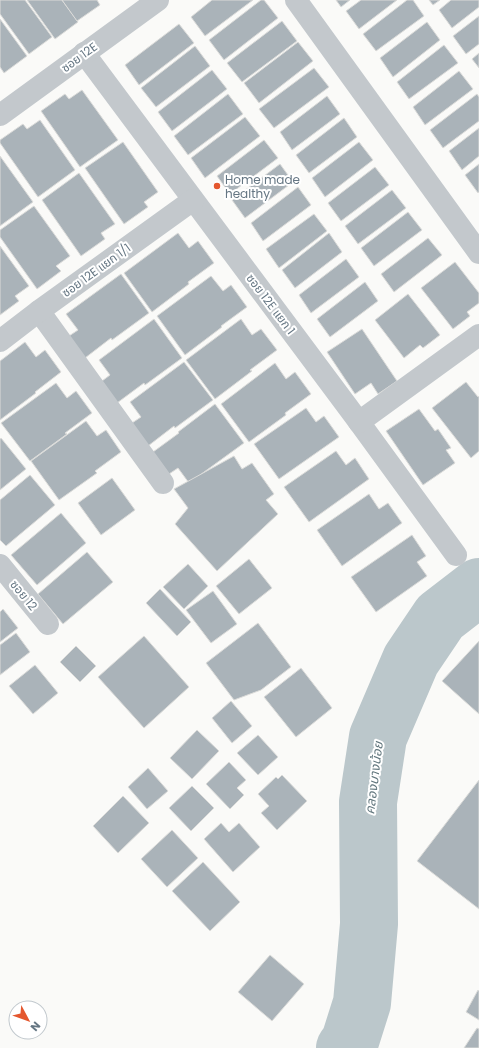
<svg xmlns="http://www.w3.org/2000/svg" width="479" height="1048" viewBox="0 0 479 1048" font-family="Poppins,'Noto Sans Thai',sans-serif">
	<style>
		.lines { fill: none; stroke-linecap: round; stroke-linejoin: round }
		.river { stroke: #bbc7cb; stroke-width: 58 }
		.building { fill: #aab3b9; stroke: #dcdcda }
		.minor { stroke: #c3c8cc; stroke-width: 22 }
		.poi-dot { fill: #e4572e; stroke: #fff; stroke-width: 1.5 }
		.labels { text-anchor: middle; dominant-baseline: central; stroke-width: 4; stroke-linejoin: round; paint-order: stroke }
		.street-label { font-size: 12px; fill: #657683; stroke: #fff }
		.poi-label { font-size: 12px; fill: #657683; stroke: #fff; text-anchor: start }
		.water-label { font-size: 13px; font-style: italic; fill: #60757c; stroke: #fff }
	</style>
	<rect width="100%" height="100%" fill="#fafaf8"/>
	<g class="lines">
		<polyline class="river" points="345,1048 350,1041 362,1003 369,924 368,802 378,737 411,660 440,617 479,587"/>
	</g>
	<g class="building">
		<polygon points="0,0 25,0 52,37 29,54 0,14"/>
		<polygon points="27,0 62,0 78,22 55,39"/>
		<polygon points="62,0 97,0 100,5 77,21"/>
		<polygon points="212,0 253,0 205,36 191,17"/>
		<polygon points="261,0 264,0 278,18 224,60 209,40"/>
		<polygon points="336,0 350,0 341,7"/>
		<polygon points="361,0 397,0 359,29 346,11"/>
		<polygon points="407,0 413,0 424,16 376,51 363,34"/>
		<polygon points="429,0 440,0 433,5"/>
		<polygon points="451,0 479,0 479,7 452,28 439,10"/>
		<polygon points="479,16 479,44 466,54 453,36"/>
		<polygon points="0,19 27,56 4,73 0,67"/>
		<polygon points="282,21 297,41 242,82 227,63"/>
		<polygon points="427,22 440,40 393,77 380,58"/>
		<polygon points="179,24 194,43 139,85 125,65"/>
		<polygon points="298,42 313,61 259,103 244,83"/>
		<polygon points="444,45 458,63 409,99 397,82"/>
		<polygon points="195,46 210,66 156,107 141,88"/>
		<polygon points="479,53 479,68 472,59"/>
		<polygon points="314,68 329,87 274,128 259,109"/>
		<polygon points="212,70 227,89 172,131 158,112"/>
		<polygon points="459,71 473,89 425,125 413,107"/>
		<polygon points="82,90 118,140 80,167 41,111 65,94 69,99"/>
		<polygon points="228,94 243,114 188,155 174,136"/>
		<polygon points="477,94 479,97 479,121 443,148 430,130"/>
		<polygon points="327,96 340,114 292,150 280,132"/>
		<polygon points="245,117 260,136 205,178 191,158"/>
		<polygon points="344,118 357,137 309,173 296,155"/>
		<polygon points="40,120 75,170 38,197 0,143 0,140 23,124 27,129"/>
		<polygon points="479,128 479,156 462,170 449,151"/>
		<polygon points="264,140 278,158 230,194 217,176"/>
		<polygon points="123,142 158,192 144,202 148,207 124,224 85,168"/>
		<polygon points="359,142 373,160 325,197 312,178"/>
		<polygon points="0,156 33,202 0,226"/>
		<polygon points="280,164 293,182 245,218 232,200"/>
		<polygon points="479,164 479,192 478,193 465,175"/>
		<polygon points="375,167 389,185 341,221 328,203"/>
		<polygon points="79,173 115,224 101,233 105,239 81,256 42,200"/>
		<polygon points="298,187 311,205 263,241 251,223"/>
		<polygon points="392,190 406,208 358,244 345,226"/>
		<polygon points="34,206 70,256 56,266 61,271 37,289 0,237 0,230"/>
		<polygon points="408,212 422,230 374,266 361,248"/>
		<polygon points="314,214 327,231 279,268 266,249"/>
		<polygon points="178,233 189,248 198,241 214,263 188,282 189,284 152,312 124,273"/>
		<polygon points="329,233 342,252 295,288 282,270"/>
		<polygon points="428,238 442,255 394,292 381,274"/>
		<polygon points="0,246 29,286 15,296 19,301 0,315"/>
		<polygon points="346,259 359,277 311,313 299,295"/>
		<polygon points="455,262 479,293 479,303 467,312 470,316 453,329 421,288"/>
		<polygon points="121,274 149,313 112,340 111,338 85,358 69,336 78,330 66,314"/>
		<polygon points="211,276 223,291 231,285 247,307 221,326 222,327 185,355 157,316"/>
		<polygon points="365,282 378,301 330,337 317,319"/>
		<polygon points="408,294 440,335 423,348 420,345 404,358 375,320"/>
		<polygon points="154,319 182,358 145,385 144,383 117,403 102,381 110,375 99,360"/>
		<polygon points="241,319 252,335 261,329 277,350 250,370 252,371 215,399 186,360"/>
		<polygon points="362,329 397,381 378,394 371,383 355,394 327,352"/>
		<polygon points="25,342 36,357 45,350 61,372 35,392 36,393 0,420 0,361"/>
		<polygon points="184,362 213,400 175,428 174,426 148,446 132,423 141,417 130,402"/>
		<polygon points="275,363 286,379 295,372 311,394 285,413 286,415 249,442 221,404"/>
		<polygon points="466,382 478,397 479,396 479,451 471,458 432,408"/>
		<polygon points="56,383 67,398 76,391 92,413 65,433 67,434 30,461 1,423"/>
		<polygon points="215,404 244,443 189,483 178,468 169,474 153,452 179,433 178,432"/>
		<polygon points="306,408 316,422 324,416 339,437 279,479 254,444"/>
		<polygon points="419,409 435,431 438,429 451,448 446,450 455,463 423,485 386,431"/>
		<polygon points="86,421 97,436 106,430 121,452 95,471 97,473 59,500 31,461"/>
		<polygon points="1,438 26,469 0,490 0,439"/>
		<polygon points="336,451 346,465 355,458 369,479 309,522 284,487"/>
		<polygon points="234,456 242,469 252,463 274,494 266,500 278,514 217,571 175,524 188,508 174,489"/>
		<polygon points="30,475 55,505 6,546 0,540 0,500"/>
		<polygon points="112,478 135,510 101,535 78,503"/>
		<polygon points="369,494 379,509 388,503 402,523 342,566 317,530"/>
		<polygon points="61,513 86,543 37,585 11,555"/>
		<polygon points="412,535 426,556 417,562 427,576 376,612 351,577"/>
		<polygon points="87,552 113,582 63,624 38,594"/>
		<polygon points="249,559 272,588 239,614 216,586"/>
		<polygon points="188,564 208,586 184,609 163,587"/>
		<polygon points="160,589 191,622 177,636 146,603"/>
		<polygon points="213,591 237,624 211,643 186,610"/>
		<polygon points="3,609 18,628 0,642 0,612"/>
		<polygon points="258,623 291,667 261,690 234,700 206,663"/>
		<polygon points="16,633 30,652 0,675 0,645"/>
		<polygon points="144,636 189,687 144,728 98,677"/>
		<polygon points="479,641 479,714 442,681"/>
		<polygon points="76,646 96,666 80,682 60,662"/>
		<polygon points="35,665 58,693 33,714 9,686"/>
		<polygon points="301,668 332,708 296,737 264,697"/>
		<polygon points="231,701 252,726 232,743 212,718"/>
		<polygon points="197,730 219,751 192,779 170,758"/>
		<polygon points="258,735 278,757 258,775 237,753"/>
		<polygon points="229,762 246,780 237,788 244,795 230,809 206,784"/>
		<polygon points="148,768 168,791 147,809 128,787"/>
		<polygon points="282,775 307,801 277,830 261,813 269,806 258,794 276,777 278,779"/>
		<polygon points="479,780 479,909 417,861"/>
		<polygon points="192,786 214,808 191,831 169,808"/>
		<polygon points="123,796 149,823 118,853 93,826"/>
		<polygon points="221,823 229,832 239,823 260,847 233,872 204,839"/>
		<polygon points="172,830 198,858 167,887 141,859"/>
		<polygon points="203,862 240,902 210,931 172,891"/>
		<polygon points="270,955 304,984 272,1021 238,992"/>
		<polygon points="478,990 479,991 479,1020 466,1012"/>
		<polygon points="477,1028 479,1029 479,1048 464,1048"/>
	</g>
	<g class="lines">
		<g class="minor">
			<polyline points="296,0 479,253"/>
			<polyline points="84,53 359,422 456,555"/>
			<polyline points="0,115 158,0"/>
			<polyline points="39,311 163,483"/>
			<polyline points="0,341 39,311 193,200"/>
			<polyline points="359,422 479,335"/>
			<polyline points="0,565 48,624"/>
		</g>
	</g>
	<circle class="poi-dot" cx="217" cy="186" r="4"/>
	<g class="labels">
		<g class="street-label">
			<text transform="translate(79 57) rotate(-36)">ซอย 12E</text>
			<text transform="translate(96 270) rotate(-36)">ซอย 12E แยก 1/1</text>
			<text transform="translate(271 304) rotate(53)">ซอย 12E แยก 1</text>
			<text transform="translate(24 595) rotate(51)">ซอย 12</text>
		</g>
		<g class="poi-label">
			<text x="225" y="179">Home made<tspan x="225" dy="14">healthy</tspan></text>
		</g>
		<g class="water-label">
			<text transform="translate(374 778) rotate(-83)">คลองบางน้อย</text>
		</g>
	</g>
	<g transform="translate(28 1020) rotate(131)"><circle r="19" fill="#ffffff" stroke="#c1c8cd"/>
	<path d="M0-3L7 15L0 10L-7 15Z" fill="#e4572e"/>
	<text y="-6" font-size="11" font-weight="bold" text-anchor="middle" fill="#657683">N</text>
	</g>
</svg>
